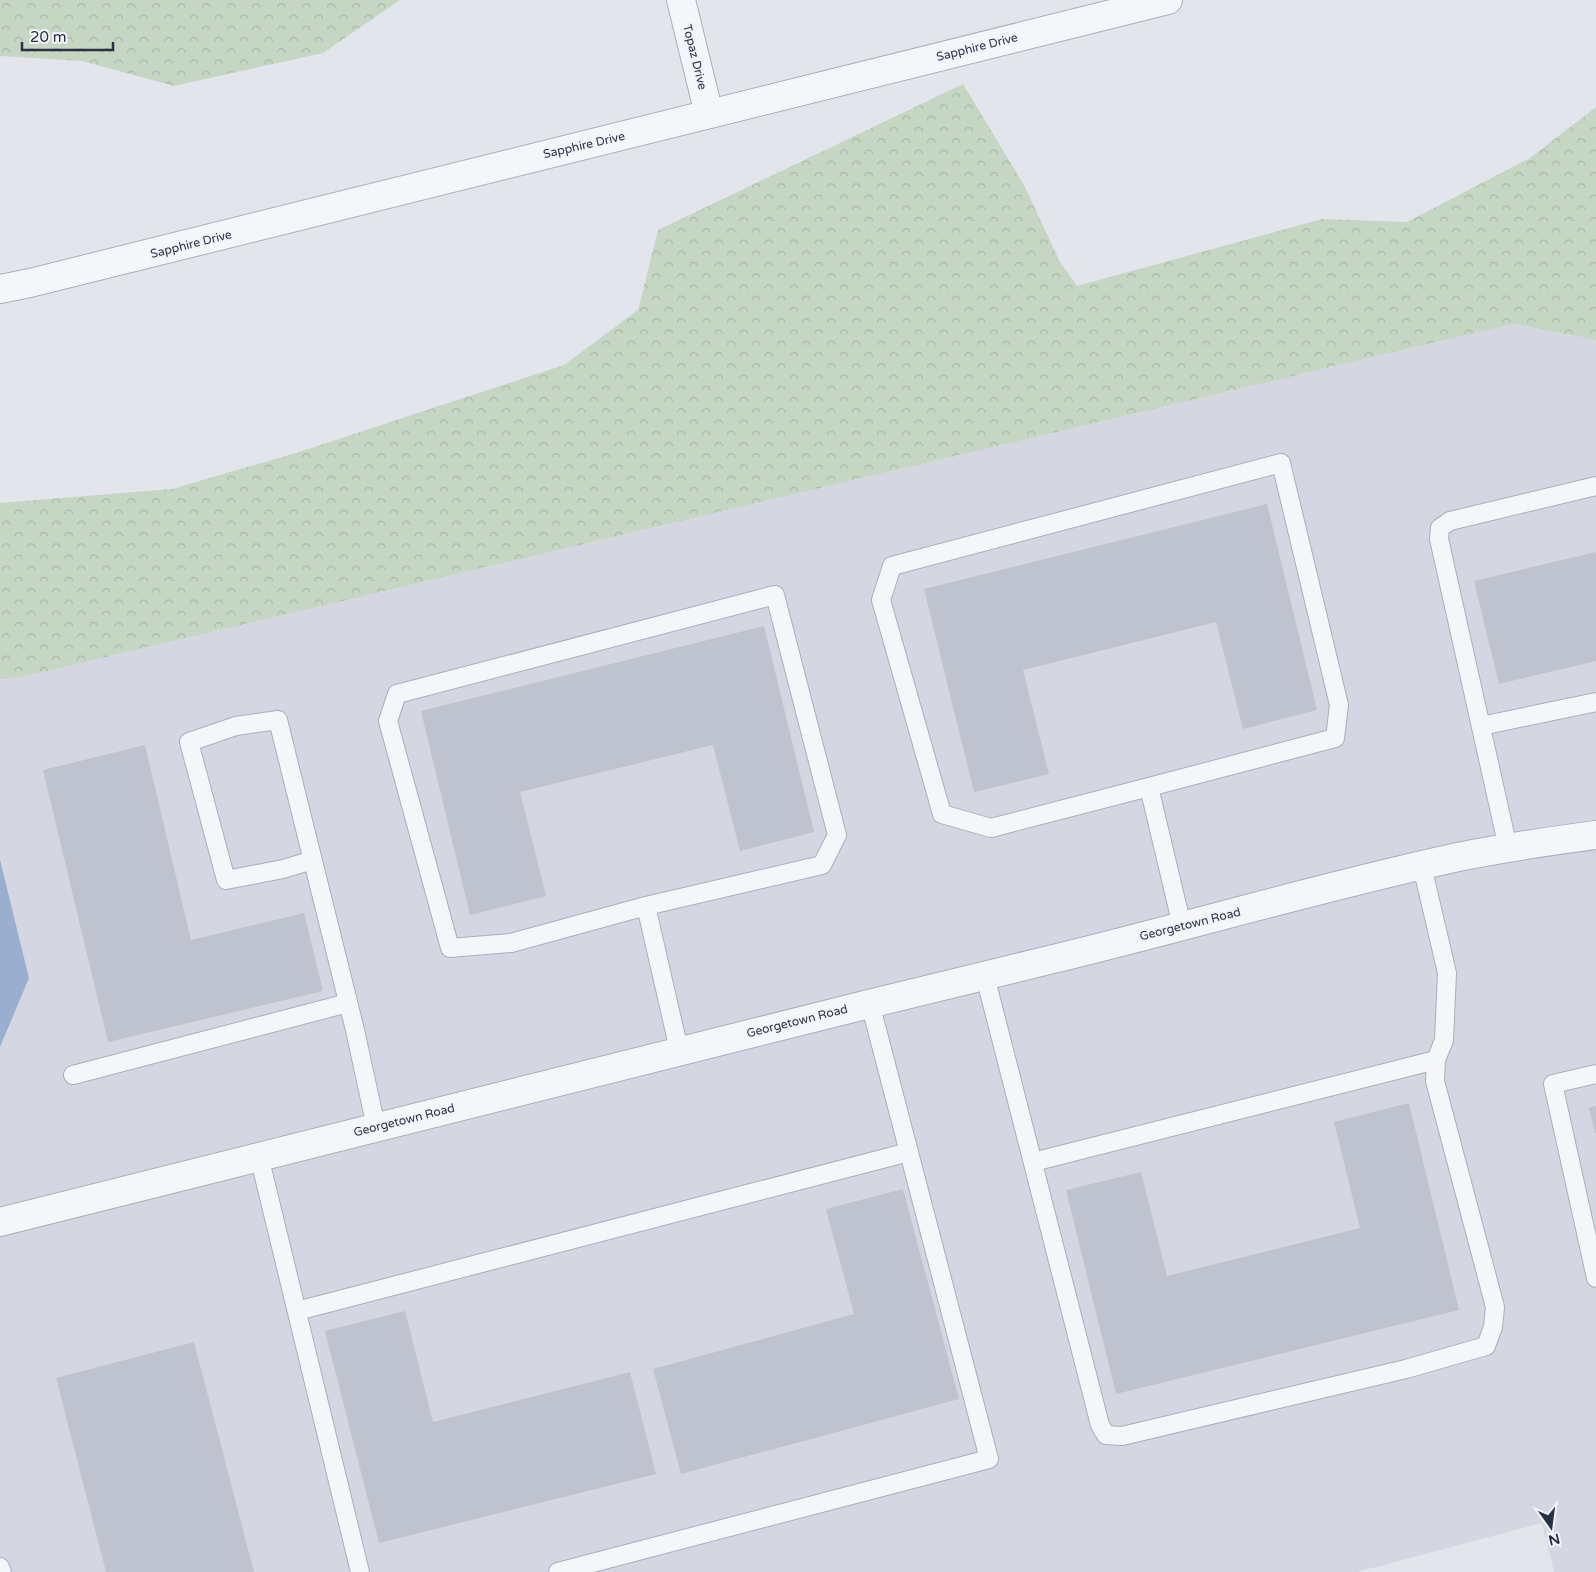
<svg xmlns="http://www.w3.org/2000/svg" width="1596" height="1572" viewBox="0 0 1596 1572" font-family="'Varela Round',sans-serif">
	<style>
		.built { fill: #d4d7e1 }
		.forest { fill: url(#forest-crowns) }
		.water { fill: #9aaecf }
		.building { fill: #bec3cf }
		.lines { fill: none; stroke-linecap: round; stroke-linejoin: round }
		.service-casing { stroke: #aaafba; stroke-width: 20 }
		.minor-casing { stroke: #aaafba; stroke-width: 30 }
		.service { stroke: #f5f6f9; stroke-width: 18 }
		.minor { stroke: #f5f6f9; stroke-width: 28 }
		.labels { text-anchor: middle; dominant-baseline: central; stroke-width: 4; stroke-linejoin: round; paint-order: stroke }
		.street-label { font-size: 12px; fill: #283046; stroke: #f2f4f9 }
	</style>
	<defs>
		<pattern id="forest-crowns" width="20" height="18" patternUnits="userSpaceOnUse" patternTransform="scale(1.25)"><rect width="20" height="18" fill="#c5d7c2"/><path d="M2 6a3 3 0 1 1 6 0M12 15a3 3 0 1 1 6 0" fill="none" stroke="#a9b9a8"/></pattern>
	</defs>
	<rect width="100%" height="100%" fill="#e2e5ec"/>
	<polygon class="built" points="1513,324 1596,340 1596,1572 1554,1572 1542,1523 1357,1572 0,1572 0,667 22,677"/>
	<g class="forest">
		<polygon points="0,0 400,0 323,53 174,86 82,61 0,56"/>
		<polygon points="963,84 1025,187 1060,262 1077,286 1322,219 1407,222 1530,158 1596,107 1596,340 1513,324 22,677 0,679 0,503 172,489 296,453 564,365 638,310 658,230"/>
	</g>
	<polygon class="water" points="0,860 29,978 0,1047"/>
	<g class="building">
		<polygon points="1267,504 1317,710 1243,729 1216,622 1023,670 1049,774 974,792 924,589"/>
		<polygon points="1596,552 1596,661 1499,684 1474,581"/>
		<polygon points="764,626 814,832 740,851 713,745 520,792 546,896 470,915 421,711"/>
		<polygon points="145,745 191,940 304,913 323,991 108,1042 43,770"/>
		<polygon points="1409,1103 1459,1310 1116,1394 1066,1190 1141,1172 1167,1276 1360,1228 1334,1122"/>
		<polygon points="1596,1106 1596,1133 1595,1133 1589,1108"/>
		<polygon points="903,1189 959,1399 681,1474 653,1369 854,1314 826,1209"/>
		<polygon points="405,1311 433,1422 630,1372 656,1474 379,1543 325,1331"/>
		<polygon points="194,1342 254,1572 106,1572 56,1378"/>
	</g>
	<g class="lines">
		<g class="service-casing">
			<g id="service">
				<polyline points="1481,726 1596,702"/>
				<polyline points="1149,787 991,828 942,814 881,600 892,566 1281,463 1339,705 1335,738 1149,787 1182,926"/>
				<polyline points="1508,848 1439,539 1440,528 1450,521 1596,486"/>
				<polyline points="313,860 283,869 226,880 189,742 236,726 278,720 355,1030 376,1127"/>
				<polyline points="646,906 511,943 450,948 388,721 397,694 775,595 837,835 822,865 646,906 679,1050"/>
				<polyline points="985,976 1100,1425 1106,1435 1122,1436 1406,1369 1486,1346 1493,1327 1495,1307 1435,1081 1436,1060 1444,1040 1447,973 1422,866"/>
				<polyline points="1596,1074 1553,1084 1596,1278"/>
				<polyline points="73,1075 348,1003"/>
				<polyline points="259,1156 360,1572"/>
				<polyline points="1033,1162 1436,1060"/>
				<polyline points="297,1311 909,1152"/>
				<polyline points="0,1567 2,1572"/>
				<polyline points="558,1572 989,1459 870,1003"/>
			</g>
		</g>
		<g class="minor-casing">
			<g id="minor">
				<polyline points="681,0 709,114"/>
				<polyline points="0,289 30,283 1168,0"/>
				<path d="M 0,1222 C 350,1133 699,1045 1049,960 C 1186,927 1320,887 1458,857 C 1503,848 1550,841 1596,835"/>
			</g>
		</g>
		<use href="#service" class="service"/>
		<use href="#minor" class="minor"/>
	</g>
	<g class="labels">
		<g class="street-label">
			<text transform="translate(977 47) rotate(-14)">Sapphire Drive</text>
			<text transform="translate(695 57) rotate(76)">Topaz Drive</text>
			<text transform="translate(584 145) rotate(-13)">Sapphire Drive</text>
			<text transform="translate(191 244) rotate(-14)">Sapphire Drive</text>
			<text transform="translate(1190 924) rotate(-14)">Georgetown Road</text>
			<text transform="translate(797 1021) rotate(-14)">Georgetown Road</text>
			<text transform="translate(404 1120) rotate(-14)">Georgetown Road</text>
		</g>
	</g>
	<g transform="translate(1551 1527) rotate(166)" stroke="#f2f4f9" stroke-width="4" paint-order="stroke">
	<path d="M0-4L9 19L0 12L-9 19Z" fill="#283046"/>
	<text y="-8" font-size="14" font-weight="bold" text-anchor="middle" fill="#283046">N</text>
	</g>
	<path d="M22 42v8h91v-8" fill="none" stroke="#283046" stroke-width="2.5"/>
	<text x="30" y="42" font-size="15" fill="#283046" stroke="#f2f4f9" stroke-width="4" paint-order="stroke">20 m</text>
</svg>
